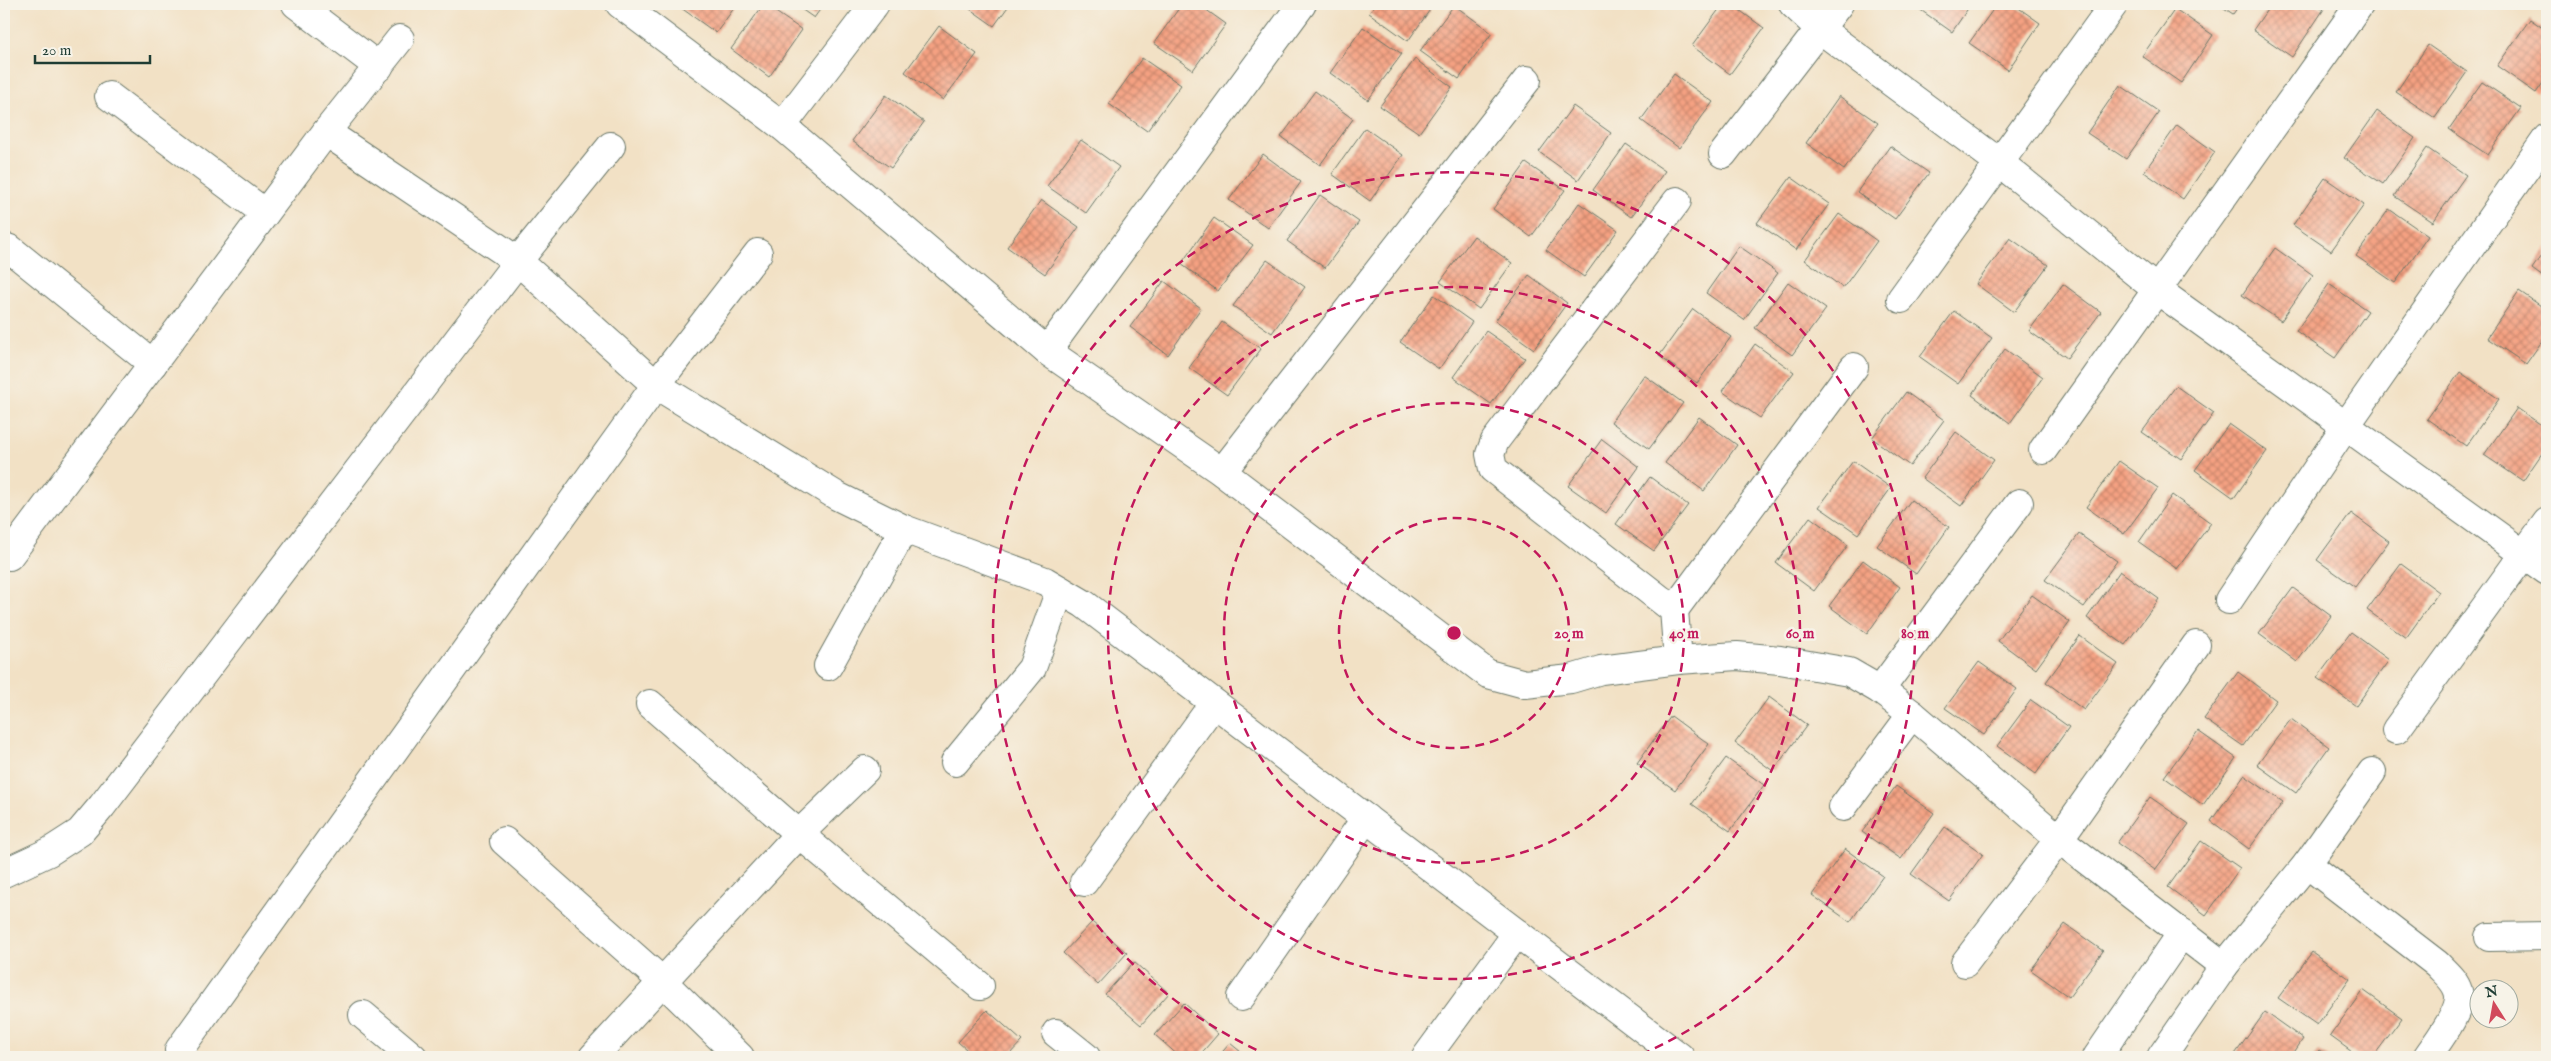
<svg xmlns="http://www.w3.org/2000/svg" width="2551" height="1061" viewBox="0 0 2551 1061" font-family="'IM FELL English',serif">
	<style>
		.building { fill: url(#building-cross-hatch) }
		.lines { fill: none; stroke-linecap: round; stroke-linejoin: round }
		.minor-casing { stroke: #697667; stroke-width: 30 }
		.minor { stroke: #fff; stroke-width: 28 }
		.ring { fill: none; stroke: #c2185b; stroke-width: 2.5; stroke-dasharray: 9 6 }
		.centre { fill: #c2185b; stroke: #f7f3e8; stroke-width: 2.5 }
		.ring-label { font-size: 15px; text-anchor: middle; font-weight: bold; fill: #c2185b; stroke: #f7f3e8; stroke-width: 5; stroke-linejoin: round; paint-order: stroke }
	</style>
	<defs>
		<pattern id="building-cross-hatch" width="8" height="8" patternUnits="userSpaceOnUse" patternTransform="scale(1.25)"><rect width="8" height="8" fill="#f5a182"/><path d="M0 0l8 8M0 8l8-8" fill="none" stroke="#c6846b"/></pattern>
	</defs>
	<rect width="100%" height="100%" fill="#f7f3e8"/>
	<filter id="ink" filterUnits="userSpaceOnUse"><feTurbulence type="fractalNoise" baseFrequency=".02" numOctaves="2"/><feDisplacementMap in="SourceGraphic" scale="10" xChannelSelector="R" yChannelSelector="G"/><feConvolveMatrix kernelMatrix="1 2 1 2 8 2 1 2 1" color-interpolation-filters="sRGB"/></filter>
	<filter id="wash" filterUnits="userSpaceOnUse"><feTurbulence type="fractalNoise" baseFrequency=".0096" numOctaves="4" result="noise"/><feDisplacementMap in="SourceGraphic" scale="20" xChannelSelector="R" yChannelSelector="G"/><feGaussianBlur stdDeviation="1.12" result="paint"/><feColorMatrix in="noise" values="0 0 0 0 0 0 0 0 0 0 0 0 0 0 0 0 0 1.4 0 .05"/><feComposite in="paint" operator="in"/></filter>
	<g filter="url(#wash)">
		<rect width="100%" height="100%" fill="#f2e1c5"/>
		<g id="blocks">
			<g class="building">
				<polygon points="679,4 737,4 716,33 677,5"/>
				<polygon points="764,4 802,30 769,77 731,49"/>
				<polygon points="794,4 824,4 814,18"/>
				<polygon points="963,4 1010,4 994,26"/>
				<polygon points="1182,4 1198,4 1226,24 1193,70 1154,43"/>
				<polygon points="1376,4 1434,4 1408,41 1369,13"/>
				<polygon points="1723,4 1731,4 1764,28 1730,74 1692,46"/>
				<polygon points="1912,4 1971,4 1952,32"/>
				<polygon points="1997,4 2013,4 2040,23 2008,70 1969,43"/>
				<polygon points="2218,4 2240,4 2233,14"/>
				<polygon points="2271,4 2316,4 2324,9 2292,57 2253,30"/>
				<polygon points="1454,5 1492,33 1459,79 1420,51"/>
				<polygon points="2175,9 2213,35 2181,83 2142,56"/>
				<polygon points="2530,19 2547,31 2547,77 2536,93 2497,66"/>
				<polygon points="939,26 977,54 943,100 905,72"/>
				<polygon points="1363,27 1402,54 1368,100 1330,73"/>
				<polygon points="2428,45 2467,72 2435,118 2396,92"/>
				<polygon points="1142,58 1181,85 1147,131 1109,104"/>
				<polygon points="1415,59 1452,87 1419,133 1380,106"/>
				<polygon points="1674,74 1713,102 1679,148 1641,120"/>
				<polygon points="2482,82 2521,108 2488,155 2449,129"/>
				<polygon points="2120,85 2159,112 2126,159 2087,133"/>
				<polygon points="1315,91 1353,119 1320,165 1281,137"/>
				<polygon points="886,95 924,122 891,168 852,141"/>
				<polygon points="1839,96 1878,123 1844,170 1806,143"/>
				<polygon points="1573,106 1611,133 1578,180 1539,152"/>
				<polygon points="2377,111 2415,138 2383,184 2344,158"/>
				<polygon points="2177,125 2215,152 2183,199 2144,172"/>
				<polygon points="1365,128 1403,155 1370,201 1332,174"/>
				<polygon points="1081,140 1119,167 1086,213 1047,186"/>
				<polygon points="1626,144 1665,171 1631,217 1593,190"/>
				<polygon points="1890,146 1929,173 1895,219 1857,192"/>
				<polygon points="2427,148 2466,175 2433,222 2394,196"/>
				<polygon points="1263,154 1301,182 1268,228 1229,200"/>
				<polygon points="1526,163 1565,190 1531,237 1493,209"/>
				<polygon points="1791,177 1829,204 1796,250 1757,223"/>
				<polygon points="2325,178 2364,205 2331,251 2293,225"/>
				<polygon points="1320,195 1359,222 1325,268 1287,241"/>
				<polygon points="1041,200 1079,227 1045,274 1007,247"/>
				<polygon points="1579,203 1618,230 1584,277 1546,250"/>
				<polygon points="2389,209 2428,236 2395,283 2356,256"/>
				<polygon points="1839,214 1877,241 1843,288 1805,260"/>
				<polygon points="1214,218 1253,245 1218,291 1181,264"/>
				<polygon points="1474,236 1512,263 1479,309 1440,282"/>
				<polygon points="2010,238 2048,265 2014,312 1976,284"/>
				<polygon points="1739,246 1778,273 1744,320 1706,293"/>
				<polygon points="2547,247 2547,280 2532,269"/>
				<polygon points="2275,248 2313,275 2281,321 2242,295"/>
				<polygon points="1267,260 1305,287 1272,333 1233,306"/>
				<polygon points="1529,275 1567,303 1534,349 1495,321"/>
				<polygon points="1164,281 1201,308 1168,355 1130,327"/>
				<polygon points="1788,282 1826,309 1792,355 1755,328"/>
				<polygon points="2063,284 2101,312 2067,358 2029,331"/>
				<polygon points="2329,284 2368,311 2335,358 2296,331"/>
				<polygon points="2519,291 2547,310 2547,334 2526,364 2487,338"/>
				<polygon points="1434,295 1472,322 1439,369 1400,342"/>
				<polygon points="1693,309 1731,337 1697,383 1659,356"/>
				<polygon points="1954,311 1992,338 1958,384 1920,357"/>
				<polygon points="1222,322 1261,349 1227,395 1189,368"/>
				<polygon points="1486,331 1525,358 1491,404 1453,377"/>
				<polygon points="1755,344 1794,372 1760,418 1722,391"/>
				<polygon points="2005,349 2043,377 2010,423 1972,395"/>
				<polygon points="2460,372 2499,399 2466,446 2427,419"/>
				<polygon points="1644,375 1683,403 1649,449 1611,422"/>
				<polygon points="2176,386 2214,413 2181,459 2142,432"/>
				<polygon points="1906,392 1944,420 1910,466 1872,438"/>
				<polygon points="2517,408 2547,429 2547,446 2523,481 2484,455"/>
				<polygon points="1699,417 1737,445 1704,491 1665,463"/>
				<polygon points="2229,424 2267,451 2234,498 2195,470"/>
				<polygon points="1956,432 1994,460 1961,506 1922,478"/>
				<polygon points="1602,439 1639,467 1606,513 1568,486"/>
				<polygon points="1853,461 1891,488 1858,534 1819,507"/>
				<polygon points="2119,461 2158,488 2124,534 2086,507"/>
				<polygon points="1650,477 1688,505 1654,551 1616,524"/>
				<polygon points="2172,495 2211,523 2177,569 2139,542"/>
				<polygon points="1911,500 1949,527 1916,574 1877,546"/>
				<polygon points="2351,513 2389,541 2355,587 2317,560"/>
				<polygon points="1810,517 1848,545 1814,591 1776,563"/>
				<polygon points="2079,534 2117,561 2084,607 2045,580"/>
				<polygon points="1863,560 1900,587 1867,634 1829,606"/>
				<polygon points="2401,564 2439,592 2406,638 2367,610"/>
				<polygon points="2120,571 2159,599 2125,645 2087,618"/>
				<polygon points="2293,588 2331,616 2297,662 2259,634"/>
				<polygon points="2032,595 2070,622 2036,669 1998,641"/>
				<polygon points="2351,632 2389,660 2356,706 2317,678"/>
				<polygon points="2080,636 2118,664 2084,710 2046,682"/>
				<polygon points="1979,662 2017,689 1984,735 1945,708"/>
				<polygon points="2238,672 2276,700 2243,746 2204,719"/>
				<polygon points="1769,697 1807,725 1773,771 1735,743"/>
				<polygon points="2031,700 2069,727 2036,774 1997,746"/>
				<polygon points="1671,716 1709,744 1675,790 1637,763"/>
				<polygon points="2291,719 2329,747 2296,793 2257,765"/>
				<polygon points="2198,731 2236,758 2203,805 2164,777"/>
				<polygon points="1726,758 1764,785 1730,831 1692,804"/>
				<polygon points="2244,775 2283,802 2249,849 2211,821"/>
				<polygon points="1896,786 1934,813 1901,859 1862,832"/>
				<polygon points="2150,797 2189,824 2155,870 2117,843"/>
				<polygon points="1945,827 1983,854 1949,901 1911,874"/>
				<polygon points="2201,841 2240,868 2206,915 2168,887"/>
				<polygon points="1845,849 1883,876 1850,922 1812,895"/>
				<polygon points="1092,922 1127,953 1098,985 1063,953"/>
				<polygon points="2065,924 2103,951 2069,997 2031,970"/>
				<polygon points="2312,952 2350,979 2317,1025 2278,998"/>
				<polygon points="1134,962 1169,993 1141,1025 1105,994"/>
				<polygon points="2363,990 2402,1018 2373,1057 2359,1057 2330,1036"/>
				<polygon points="1184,1003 1218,1034 1198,1057 1180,1057 1155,1035"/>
				<polygon points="987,1010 1022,1041 1007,1057 975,1057 958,1042"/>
				<polygon points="2265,1012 2303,1039 2291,1057 2233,1057"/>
				<polygon points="1230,1043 1247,1057 1218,1057"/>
				<polygon points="2319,1050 2330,1057 2313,1057"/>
			</g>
		</g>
	</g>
	<g filter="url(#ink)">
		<use href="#blocks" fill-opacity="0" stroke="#697667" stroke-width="1"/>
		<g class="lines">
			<g class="minor-casing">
				<g id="minor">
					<polyline points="296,4 379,67"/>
					<polyline points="620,4 782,126 1047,351 1222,472 1488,674 1525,684 1571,679 1601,670 1678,660 1737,656 1780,660 1849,672 1880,690 1912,714 2059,839 2224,966 2307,864 2372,772"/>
					<polyline points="1793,4 1821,30 2000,163 2156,289 2547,571"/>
					<polyline points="109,96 265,213"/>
					<polyline points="782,126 875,4"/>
					<polyline points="326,132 518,261 656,385 837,496 904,529 1045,581 1084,604 1680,1057"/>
					<polyline points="1723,154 1839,4"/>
					<polyline points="1677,201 1495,441 1490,454 1493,469 1674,610 1678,660"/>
					<polyline points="4,247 10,249 153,364"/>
					<polyline points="1901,299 2114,4"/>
					<polyline points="1047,351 1302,4"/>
					<polyline points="2043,450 2360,4"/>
					<polyline points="1222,472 1527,80"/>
					<polyline points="4,546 9,556 326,132 400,39"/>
					<polyline points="2229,600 2345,427 2547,138"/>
					<polyline points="1674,610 1854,367"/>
					<polyline points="828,666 904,529"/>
					<polyline points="1880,690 2019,503"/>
					<polyline points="650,704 799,834 980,986"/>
					<polyline points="2396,730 2547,522"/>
					<polyline points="955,762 1032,668 1060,590"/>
					<polyline points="1843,807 1912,714"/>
					<polyline points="504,841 663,982 740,1057"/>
					<path d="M 2307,864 L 2437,964 C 2444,972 2455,980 2458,991 C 2464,1009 2437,1042 2427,1057"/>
					<polyline points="4,873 49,852 80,832 102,806 518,261 611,146"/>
					<polyline points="1084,882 1214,703"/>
					<polyline points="2489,937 2547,936"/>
					<polyline points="1965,963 2059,839 2196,645"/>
					<polyline points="1241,997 1366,818"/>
					<polyline points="363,1015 413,1057"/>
					<polyline points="1056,1033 1086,1057"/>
					<polyline points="179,1050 656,385 758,253"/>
					<polyline points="593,1057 799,834 865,770"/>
					<polyline points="1426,1057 1517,933"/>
					<polyline points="2097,1057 2182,933"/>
					<polyline points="2161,1057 2224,966"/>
				</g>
			</g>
			<use href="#minor" class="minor"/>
		</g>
	</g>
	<g class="ring">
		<circle cx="1454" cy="633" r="115"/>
		<circle cx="1454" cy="633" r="230"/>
		<circle cx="1454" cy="633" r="346"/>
		<path d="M1270 1056A461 461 0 1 1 1638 1056"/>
	</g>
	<circle cx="1454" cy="633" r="8" class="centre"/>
	<g class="ring-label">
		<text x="1569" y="638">20 m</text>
		<text x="1684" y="638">40 m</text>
		<text x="1800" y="638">60 m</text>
		<text x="1915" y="638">80 m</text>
	</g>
	<rect width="2551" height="1061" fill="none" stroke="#f7f3e8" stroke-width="20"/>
	<g transform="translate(2494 1004) rotate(349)"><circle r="24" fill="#f7f3e8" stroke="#a1aaa0"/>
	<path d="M0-4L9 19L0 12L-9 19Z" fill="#d1495b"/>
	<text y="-8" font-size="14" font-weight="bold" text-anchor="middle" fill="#1f3d34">N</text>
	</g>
	<path d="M35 55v8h115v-8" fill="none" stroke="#1f3d34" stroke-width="2.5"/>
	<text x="42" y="55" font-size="15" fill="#1f3d34" stroke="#f7f3e8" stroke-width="4" paint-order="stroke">20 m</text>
</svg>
